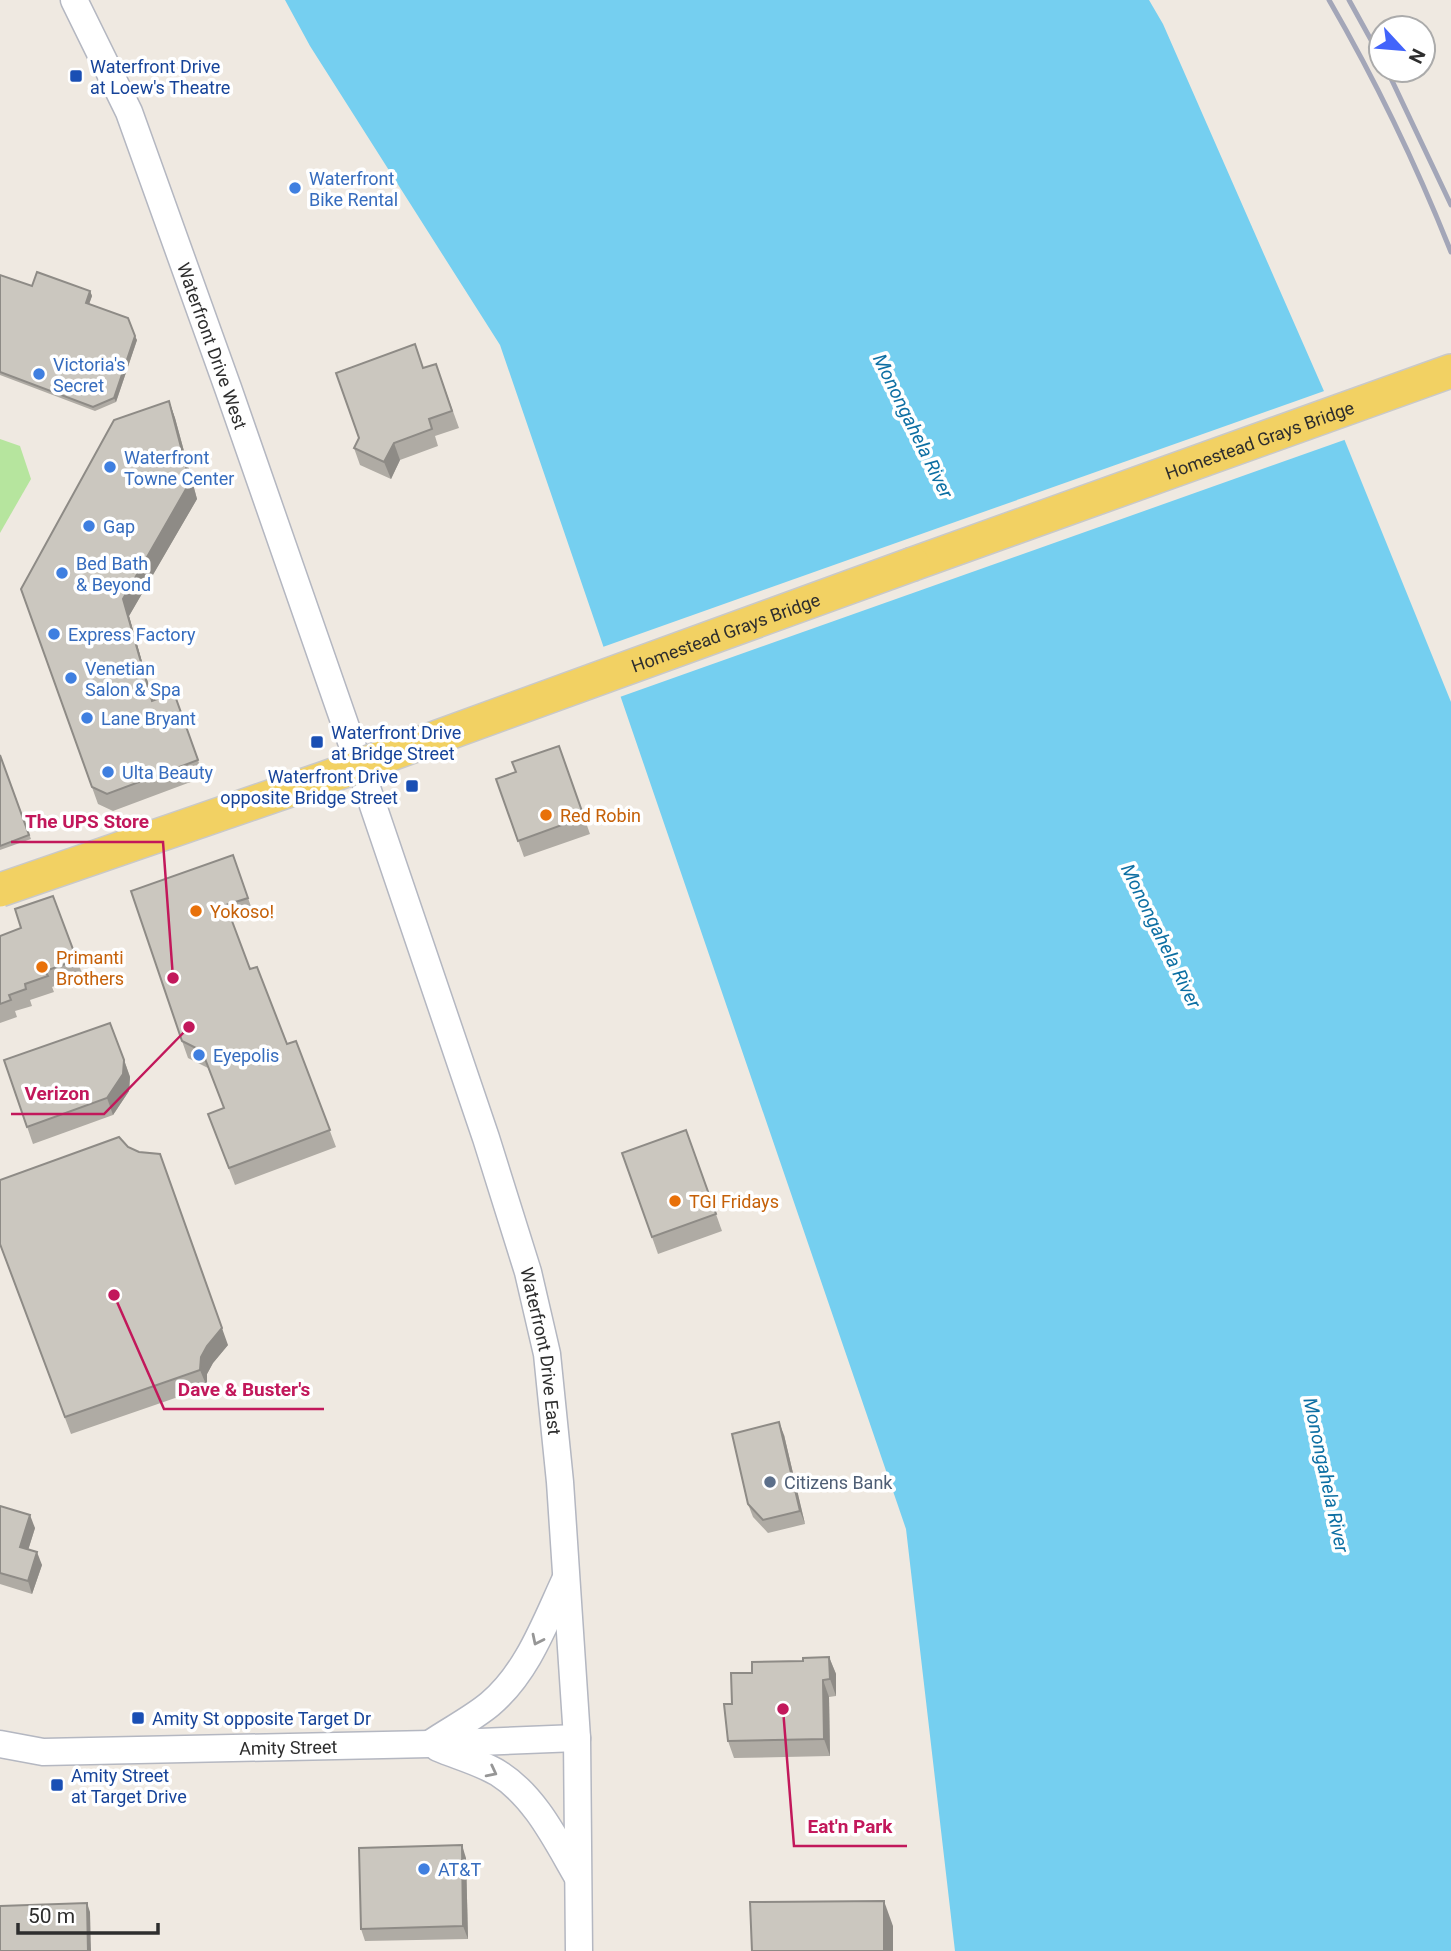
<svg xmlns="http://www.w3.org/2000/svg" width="1451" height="1951" viewBox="0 0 1451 1951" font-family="Roboto,sans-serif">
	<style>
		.green { fill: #b6e59e }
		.water { fill: #75cff0 }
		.pier { fill: #efe9e1 }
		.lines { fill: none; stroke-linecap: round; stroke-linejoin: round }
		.minor-casing { stroke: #b4b7c1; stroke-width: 29 }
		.major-casing { stroke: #c9c9c9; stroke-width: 36 }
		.minor { stroke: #fff; stroke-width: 26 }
		.major { stroke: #f2d163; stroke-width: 33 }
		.rail { stroke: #a3a6b8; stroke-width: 5 }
		.major-bridge-casing { stroke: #c9c9c9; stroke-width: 36; stroke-linecap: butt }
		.major-bridge { stroke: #f2d163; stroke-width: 33 }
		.wall { fill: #afaba4 }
		.shaded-wall { fill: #8e8b86 }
		.building { fill: #cbc7bf; stroke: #8e8b86; stroke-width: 2 }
		.oneway { stroke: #969696 }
		.transit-dot { fill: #1a4fb4; stroke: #fff; stroke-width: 2.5 }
		.shop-dot { fill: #3f7fe0; stroke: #fff; stroke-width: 2.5 }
		.food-dot { fill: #e8710a; stroke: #fff; stroke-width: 2.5 }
		.service-dot { fill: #5c6f8a; stroke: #fff; stroke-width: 2.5 }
		.labels { text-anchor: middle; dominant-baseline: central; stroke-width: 7; stroke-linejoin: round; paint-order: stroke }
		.transit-label { font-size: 18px; fill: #164399; stroke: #fff; text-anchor: start }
		.shop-label { font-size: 18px; fill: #366cbe; stroke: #fff; text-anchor: start }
		.street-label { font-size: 18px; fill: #2e2e2e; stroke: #fff }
		.food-label { font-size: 18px; fill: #c56008; stroke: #fff; text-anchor: start }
		.service-label { font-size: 18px; fill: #4e5e75; stroke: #fff; text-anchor: start }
		.water-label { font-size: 19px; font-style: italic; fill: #0d6fa3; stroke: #fff }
		.leader { fill: none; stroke: #c2185b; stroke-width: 2.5 }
		.callout-dot { fill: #c2185b; stroke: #fff; stroke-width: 2.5 }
		.callout-label { font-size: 19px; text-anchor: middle; font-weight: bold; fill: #c2185b; stroke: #fff; stroke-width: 7; stroke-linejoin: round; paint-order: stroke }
	</style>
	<rect width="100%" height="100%" fill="#efe9e1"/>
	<polygon class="green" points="0,439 20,446 31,479 0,533"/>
	<polygon class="water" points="285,0 1149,0 1163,24 1334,414 1451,702 1451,1951 955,1951 906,1529 500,345 310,46"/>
	<polygon class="pier" points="1327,390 1347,439 617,698 600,648"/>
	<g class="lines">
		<g class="minor-casing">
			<g id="minor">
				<path id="s1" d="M 74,0 L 129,112 L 228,388 L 363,776 L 486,1138 L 528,1272 L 547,1354 L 560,1482 L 577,1738 L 579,1951"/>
				<path d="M 431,1743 C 450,1730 472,1719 490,1704 C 527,1673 545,1623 565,1580"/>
				<path id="s2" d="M 0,1744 L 43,1752 L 430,1744 L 577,1738"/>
				<path d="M 438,1748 C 457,1756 480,1762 498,1773 C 535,1796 556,1840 577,1876"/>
			</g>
		</g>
		<g class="major-casing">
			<g id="major">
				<path id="s3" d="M 913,564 L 1451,371"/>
			</g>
		</g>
		<use href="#minor" class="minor"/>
		<use href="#major" class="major"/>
		<g class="rail">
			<path d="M 1329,0 C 1376,81 1416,164 1451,252"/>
			<polyline points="1349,0 1381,58"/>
			<polyline points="1387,70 1451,205"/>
		</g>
		<g class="major-bridge-casing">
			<g id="major-bridge">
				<path id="s4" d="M 0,890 L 325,778 L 913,564"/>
			</g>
		</g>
		<use href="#major-bridge" class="major-bridge"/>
	</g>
	<g class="wall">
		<polygon points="0,275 32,286 90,291 92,296 89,304 137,340 116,402 95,411 0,375"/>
		<polygon points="436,364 459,428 435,436 438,446 400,460 391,479 360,465 354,448 424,368"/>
		<polygon points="169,401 175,418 197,499 129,616 153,701 174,693 204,777 113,811 98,804 21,589"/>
		<polygon points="559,746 590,834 524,857 496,779 516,772"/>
		<polygon points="0,755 31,839 0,850"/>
		<polygon points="233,855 254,915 232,922 250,969 287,1044 296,1041 336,1147 235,1185 208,1114 224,1108 208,1068 188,1058 182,1041"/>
		<polygon points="53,896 83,976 52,987 54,992 30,1000 32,1006 15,1011 17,1017 0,1023 0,936 21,928"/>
		<polygon points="4,1060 124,1060 130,1077 129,1091 113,1115 33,1144"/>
		<polygon points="686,1130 722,1231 658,1254 622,1153"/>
		<polygon points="0,1245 228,1345 213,1363 207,1374 207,1387 71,1434"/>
		<polygon points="784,1435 805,1524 768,1533 753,1517 748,1504"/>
		<polygon points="0,1506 35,1528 28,1550 42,1565 32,1594 0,1584"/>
		<polygon points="829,1657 836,1674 836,1696 829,1697 830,1756 734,1758 728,1741 732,1704 803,1661"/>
		<polygon points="466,1858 468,1939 365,1941 361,1929"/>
	</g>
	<g class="shaded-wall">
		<polygon points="90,291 92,296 88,307 86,303"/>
		<polygon points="135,336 137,340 116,402 114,398"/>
		<polygon points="169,401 175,418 197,499 129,616 158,718 152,701 123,599"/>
		<polygon points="394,443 400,460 391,479 384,462"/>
		<polygon points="124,1060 130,1077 129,1091 113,1115 107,1098"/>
		<polygon points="160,1154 228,1345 213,1363 207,1374 207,1387 200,1370 201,1357 207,1346"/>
		<polygon points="779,1422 784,1435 805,1524 800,1511"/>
		<polygon points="30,1515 35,1528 25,1560 20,1547"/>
		<polygon points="37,1552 42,1565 32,1594 28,1581"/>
		<polygon points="829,1657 836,1674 836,1696 830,1679"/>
		<polygon points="823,1680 829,1697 830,1756 824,1739"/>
		<polygon points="462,1845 466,1858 468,1939 463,1926"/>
		<polygon points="884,1901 893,1926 893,1951 884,1951"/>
		<polygon points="87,1903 90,1912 91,1951 88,1951"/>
	</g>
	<g class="building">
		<polygon points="37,272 90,291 86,303 128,318 135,336 114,398 93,407 0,372 0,275 32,286"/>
		<polygon points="415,344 423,368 436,364 452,411 429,419 432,429 394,443 384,462 354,448 359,438 336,373"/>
		<polygon points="169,401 190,482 123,599 152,701 174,693 198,760 107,794 92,787 21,589 114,420"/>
		<polygon points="559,746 584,817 518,841 496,779 516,772 512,762"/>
		<polygon points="0,755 29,835 0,846"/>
		<polygon points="233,855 248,898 226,905 250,969 257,967 287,1044 296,1041 330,1130 229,1168 208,1114 224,1108 202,1051 182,1041 131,891"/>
		<polygon points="53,896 77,960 45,971 48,976 25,984 26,989 9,995 11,1000 0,1004 0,936 21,928 15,909"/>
		<polygon points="110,1023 124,1060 123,1074 107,1098 27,1127 4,1060"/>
		<polygon points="686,1130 716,1214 652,1237 622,1153"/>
		<polygon points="119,1137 128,1147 139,1152 160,1154 222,1328 207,1346 201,1357 200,1370 65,1417 0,1244 0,1180"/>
		<polygon points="779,1422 800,1511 763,1520 748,1504 732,1434"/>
		<polygon points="0,1506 30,1515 20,1547 37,1552 28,1581 0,1573"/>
		<polygon points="829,1657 830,1679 823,1680 824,1739 728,1741 724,1704 732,1704 731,1673 752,1673 752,1662 803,1661 803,1658"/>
		<polygon points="462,1845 463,1926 361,1929 359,1848"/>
		<polygon points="884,1901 884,1951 752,1951 750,1902"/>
		<polygon points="87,1903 88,1951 0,1951 0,1906"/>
	</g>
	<defs><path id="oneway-chevron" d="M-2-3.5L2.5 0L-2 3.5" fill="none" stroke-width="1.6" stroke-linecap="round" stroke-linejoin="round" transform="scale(1.75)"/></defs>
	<g class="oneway">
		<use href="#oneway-chevron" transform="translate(537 1640) rotate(116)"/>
		<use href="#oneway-chevron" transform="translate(492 1772) rotate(27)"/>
	</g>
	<g class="transit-dot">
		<rect x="69" y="69" width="14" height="14" rx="3.5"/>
		<rect x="310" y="735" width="14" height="14" rx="3.5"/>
		<rect x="405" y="779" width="14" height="14" rx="3.5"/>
		<rect x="131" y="1711" width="14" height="14" rx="3.5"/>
		<rect x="50" y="1778" width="14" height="14" rx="3.5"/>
	</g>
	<g class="shop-dot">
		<circle cx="295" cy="188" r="7"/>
		<circle cx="39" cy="374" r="7"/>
		<circle cx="110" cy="467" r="7"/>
		<circle cx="89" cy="526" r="7"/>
		<circle cx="62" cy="573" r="7"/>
		<circle cx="54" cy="634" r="7"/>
		<circle cx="71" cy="678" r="7"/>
		<circle cx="87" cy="718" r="7"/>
		<circle cx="108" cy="772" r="7"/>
		<circle cx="199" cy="1055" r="7"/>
		<circle cx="424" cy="1869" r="7"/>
	</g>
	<g class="food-dot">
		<circle cx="546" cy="815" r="7"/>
		<circle cx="196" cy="911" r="7"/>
		<circle cx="42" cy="967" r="7"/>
		<circle cx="675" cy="1201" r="7"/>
	</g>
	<circle class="service-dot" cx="770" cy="1482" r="7"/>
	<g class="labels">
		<g class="transit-label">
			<text x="90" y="66">Waterfront Drive<tspan x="90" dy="21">at Loew's Theatre</tspan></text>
			<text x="331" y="732">Waterfront Drive<tspan x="331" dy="21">at Bridge Street</tspan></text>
			<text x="398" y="776" text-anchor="end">Waterfront Drive<tspan x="398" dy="21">opposite Bridge Street</tspan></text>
			<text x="152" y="1718">Amity St opposite Target Dr</text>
			<text x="71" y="1775">Amity Street<tspan x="71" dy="21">at Target Drive</tspan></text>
		</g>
		<g class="shop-label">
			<text x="309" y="178">Waterfront<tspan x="309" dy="21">Bike Rental</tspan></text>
			<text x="53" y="364">Victoria's<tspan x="53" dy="21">Secret</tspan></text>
			<text x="124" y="457">Waterfront<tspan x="124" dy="21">Towne Center</tspan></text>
			<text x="103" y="526">Gap</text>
			<text x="76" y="563">Bed Bath<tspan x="76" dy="21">&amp; Beyond</tspan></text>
			<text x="68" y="634">Express Factory</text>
			<text x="85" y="668">Venetian<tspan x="85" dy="21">Salon &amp; Spa</tspan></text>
			<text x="101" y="718">Lane Bryant</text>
			<text x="122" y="772">Ulta Beauty</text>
			<text x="213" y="1055">Eyepolis</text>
			<text x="438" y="1869">AT&amp;T</text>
		</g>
		<g class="street-label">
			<text stroke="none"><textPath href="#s1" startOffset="373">Waterfront Drive West</textPath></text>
			<text stroke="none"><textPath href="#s3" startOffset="368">Homestead Grays Bridge</textPath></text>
			<text stroke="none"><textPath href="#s4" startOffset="770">Homestead Grays Bridge</textPath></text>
			<text stroke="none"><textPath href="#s1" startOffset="1432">Waterfront Drive East</textPath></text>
			<text stroke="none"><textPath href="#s2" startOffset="289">Amity Street</textPath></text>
		</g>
		<g class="food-label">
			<text x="560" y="815">Red Robin</text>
			<text x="210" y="911">Yokoso!</text>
			<text x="56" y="957">Primanti<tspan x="56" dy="21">Brothers</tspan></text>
			<text x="689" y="1201">TGI Fridays</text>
		</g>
		<g class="service-label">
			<text x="784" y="1482">Citizens Bank</text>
		</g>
		<g class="water-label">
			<text transform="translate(913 426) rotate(64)">Monongahela River</text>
			<text transform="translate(1161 936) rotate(64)">Monongahela River</text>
			<text transform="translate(1326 1475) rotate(78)">Monongahela River</text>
		</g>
	</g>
	<path class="leader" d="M173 978L163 842H11M189 1027L104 1114H11M114 1295L164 1409H324M783 1709L794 1846H907"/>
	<g class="callout-dot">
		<circle cx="173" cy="978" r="7"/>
		<circle cx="189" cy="1027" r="7"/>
		<circle cx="114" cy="1295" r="7"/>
		<circle cx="783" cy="1709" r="7"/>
	</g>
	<g class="callout-label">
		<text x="87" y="828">The UPS Store</text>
		<text x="57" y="1100">Verizon</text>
		<text x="244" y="1396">Dave &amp; Buster's</text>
		<text x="850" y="1833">Eat'n Park</text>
	</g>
	<g transform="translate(1402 49) rotate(116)"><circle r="33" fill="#ffffff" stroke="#ababab" stroke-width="2"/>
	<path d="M0-5L12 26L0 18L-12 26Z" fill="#4264fb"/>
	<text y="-10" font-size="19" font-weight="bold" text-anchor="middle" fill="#2e2e2e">N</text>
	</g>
	<path d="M18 1923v10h140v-10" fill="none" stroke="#2e2e2e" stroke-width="3.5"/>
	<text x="28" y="1923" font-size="21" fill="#2e2e2e" stroke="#ffffff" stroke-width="5" paint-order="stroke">50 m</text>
</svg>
